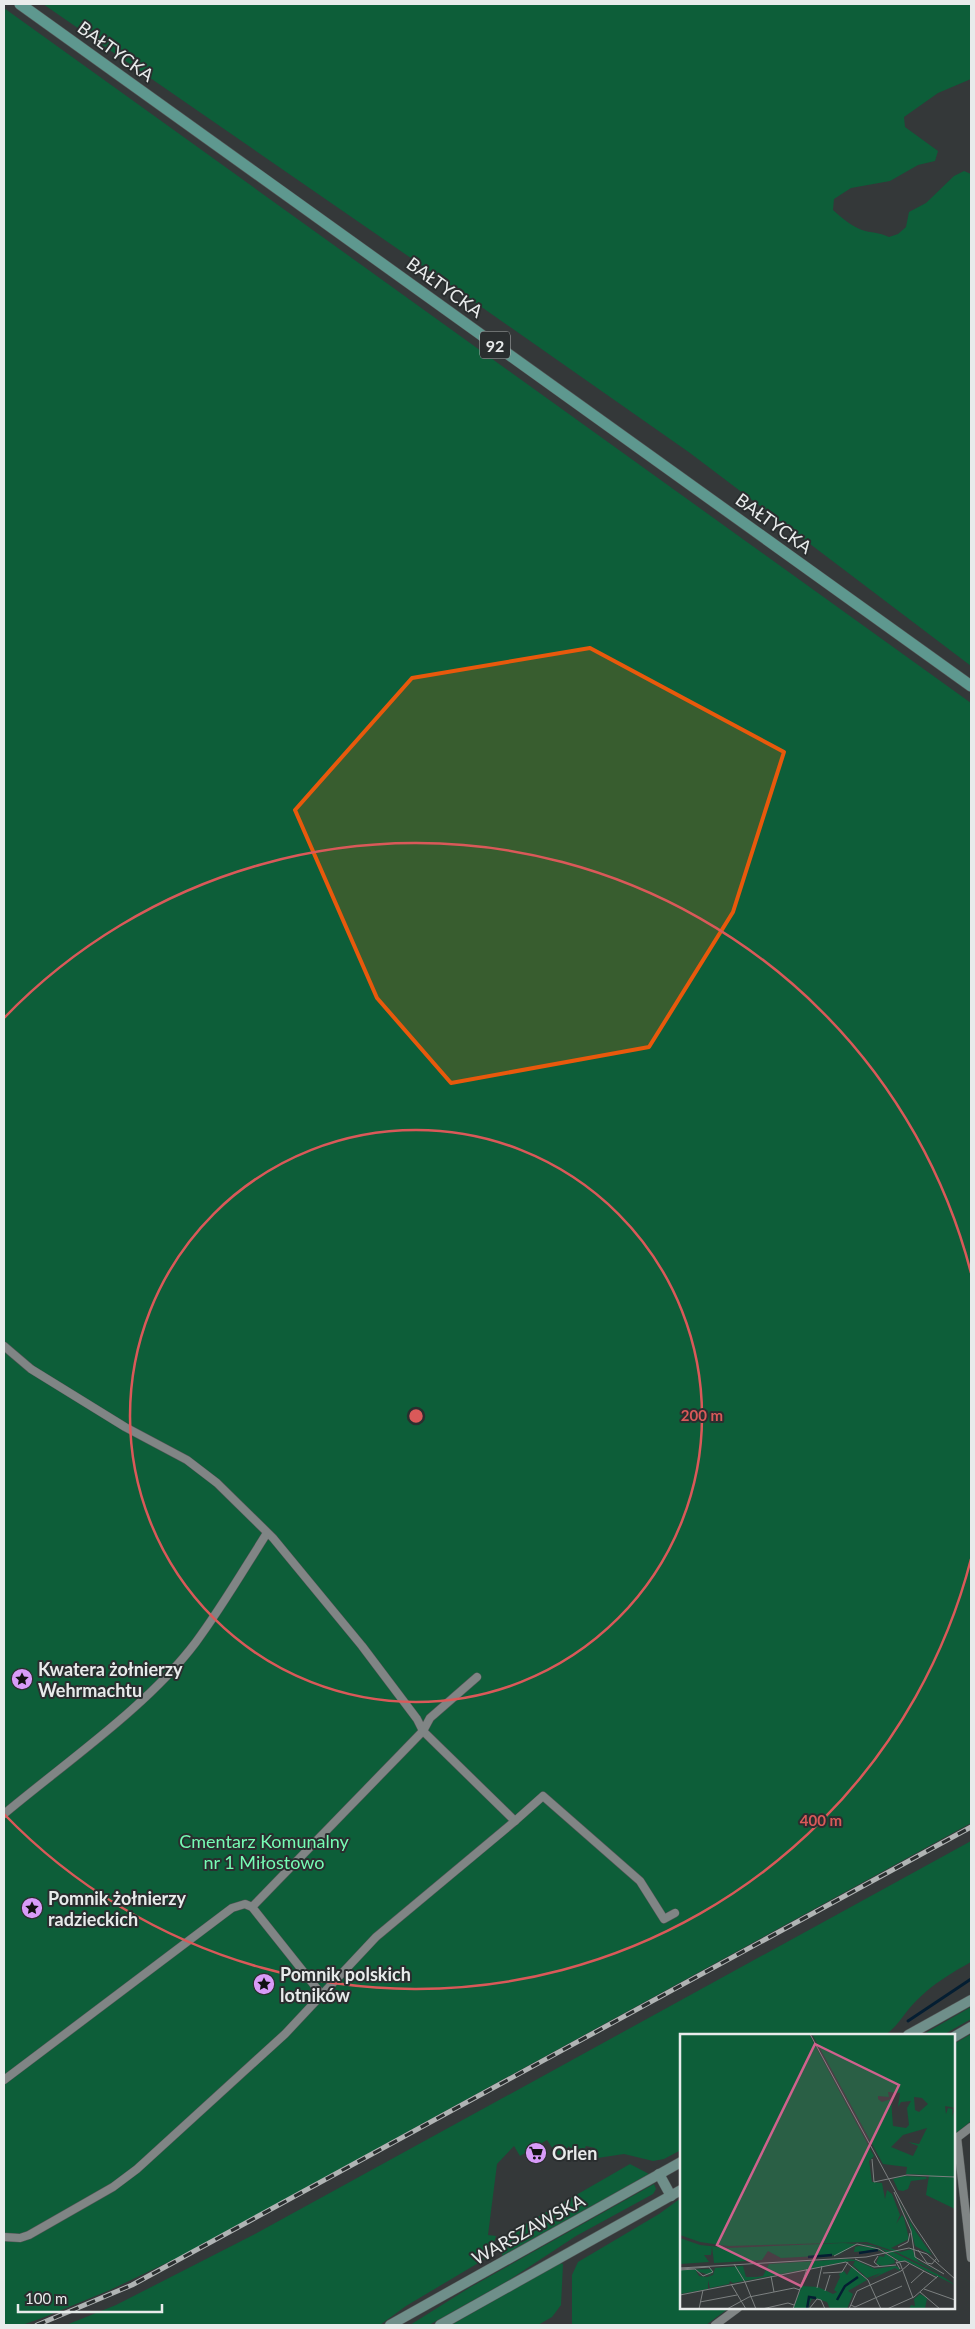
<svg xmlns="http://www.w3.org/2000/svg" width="975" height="2329" viewBox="0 0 975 2329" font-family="Lato,sans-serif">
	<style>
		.green { fill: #0d5e39 }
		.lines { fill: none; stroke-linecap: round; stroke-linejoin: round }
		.stream { stroke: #041e32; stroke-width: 3 }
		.street-casing { stroke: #515555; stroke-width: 9 }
		.secondary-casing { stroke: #515555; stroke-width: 11 }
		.primary-casing { stroke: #515555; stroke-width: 12 }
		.street { stroke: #808585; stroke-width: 8 }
		.secondary { stroke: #6f8f8a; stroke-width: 10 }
		.primary { stroke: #5e988f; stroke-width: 11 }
		.rail-casing { stroke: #b0b4b4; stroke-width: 5 }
		.rail { stroke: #2a2e2f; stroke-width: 3; stroke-dasharray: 9; stroke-linecap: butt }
		.marked { fill: #e8590c; fill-opacity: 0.2; stroke: #e8590c; stroke-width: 4; stroke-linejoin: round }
		.ring { fill: none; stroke: #da5959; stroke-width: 2.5 }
		.labels { text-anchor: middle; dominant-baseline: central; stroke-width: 4; stroke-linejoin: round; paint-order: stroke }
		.shield { fill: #2a2e2f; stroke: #afb2b3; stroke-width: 1 }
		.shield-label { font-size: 16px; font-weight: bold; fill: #e8ebeb }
		.street-label { font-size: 18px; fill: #e8ebeb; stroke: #2a2e2f }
		.poi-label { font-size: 18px; font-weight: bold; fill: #e8ebeb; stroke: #2a2e2f; text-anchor: start }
		.park-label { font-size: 18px; fill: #76fcb4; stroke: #2a2e2f }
		.inset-river { fill: none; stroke: #041e32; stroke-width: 2.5 }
		.inset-road { fill: none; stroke: #7c8080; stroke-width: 1 }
		.view { fill: #cf628d; fill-opacity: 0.15; stroke: #cf628d; stroke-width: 2.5 }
		.inset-edge { fill: none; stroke: #e8ebeb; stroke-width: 2.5 }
		.centre { fill: #da5959; stroke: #2a2e2f; stroke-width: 2.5 }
		.ring-label { font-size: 15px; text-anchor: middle; font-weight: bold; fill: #da5959; stroke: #2a2e2f; stroke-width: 4; stroke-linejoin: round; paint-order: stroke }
	</style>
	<rect width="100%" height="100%" fill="#343839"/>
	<g class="green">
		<path d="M 43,4 L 971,4 L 971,79 L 938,93 L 904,117 L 905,127 L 938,151 L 935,161 L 918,165 L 890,181 L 851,188 L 834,199 L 833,210 C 842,218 851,226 862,230 C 871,233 879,232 889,237 L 898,234 L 906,227 L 909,212 L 926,203 L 954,176 L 964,171 L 971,174 L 971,666 L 690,453 L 463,294 Z"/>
		<polygon points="4,8 971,703 971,1823 179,2257 110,2290 42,2318 22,2325 4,2325"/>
		<path d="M 971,1841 L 971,1962 C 951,1973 933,1984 917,2000 C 905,2011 899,2026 885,2035 L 681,2035 L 681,2150 L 664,2159 L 653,2161 L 624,2154 L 591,2159 L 595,2148 L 586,2146 L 581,2156 L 573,2154 L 574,2150 L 568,2146 L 567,2153 L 557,2155 L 547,2140 L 520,2156 L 514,2146 L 497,2164 L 488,2235 L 496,2236 L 490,2256 L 406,2306 L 380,2325 L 66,2325 L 116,2305 L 255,2234 Z"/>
		<polygon points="971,2007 971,2019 943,2035 922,2035"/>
		<polygon points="971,2034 971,2121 954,2135 954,2044"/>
		<polygon points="630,2164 649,2174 502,2256 505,2236"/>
		<polygon points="654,2184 656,2189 653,2194 576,2236 506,2282 429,2325 410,2325 469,2288"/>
		<polygon points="681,2198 681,2308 729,2308 706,2325 572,2325 572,2275 578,2262 659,2214"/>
		<polygon points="560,2263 563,2264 561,2305 552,2317 538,2325 451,2325"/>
	</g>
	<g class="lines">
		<polyline class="stream" points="908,2021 971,1979"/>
		<g class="street-casing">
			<g id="street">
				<polyline points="4,1346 31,1369 125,1427 187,1460 217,1483 273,1538 362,1646 417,1719 423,1731 515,1821 376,1937 285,2034 137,2169 113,2187 29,2235 20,2238 4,2237"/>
				<path d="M 4,1814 C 66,1762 148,1706 196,1642 C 222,1607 244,1569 267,1533"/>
				<polyline points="515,1821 543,1796 640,1881 664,1919 675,1913"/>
				<polyline points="252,1907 423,1731 430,1718 477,1677"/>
				<polyline points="4,2080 232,1908 245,1904 252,1907 322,1995"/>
				<polyline points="957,2137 971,2258"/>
				<polyline points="954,2140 971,2127"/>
				<polyline points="715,2325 738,2308"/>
			</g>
		</g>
		<g class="secondary-casing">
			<g id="secondary">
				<polyline points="908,2035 971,2000"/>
				<polyline points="954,2037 971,2027"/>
				<polyline points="659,2174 671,2196"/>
				<polyline points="390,2325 681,2162"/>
				<polyline points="440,2325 681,2190"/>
			</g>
		</g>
		<g class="primary-casing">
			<polyline id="primary" points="20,4 971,686"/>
		</g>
		<use href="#street" class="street"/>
		<use href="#secondary" class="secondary"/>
		<use href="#primary" class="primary"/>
		<g class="rail-casing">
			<polyline id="rail" points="37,2325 132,2285 971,1827"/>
		</g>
		<use href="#rail" class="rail"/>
	</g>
	<path class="marked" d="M 590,648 L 784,752 L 733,912 L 649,1047 L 451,1083 L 377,998 L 295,810 L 412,678 Z"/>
	<g class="ring">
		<circle cx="416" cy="1416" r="286"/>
		<path d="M971 1559A573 573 0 0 1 4 1814M4 1018A573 573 0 0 1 971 1273"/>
	</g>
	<defs>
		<g id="sight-disc" transform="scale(1.125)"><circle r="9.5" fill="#d89bf8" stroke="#2a2e2f"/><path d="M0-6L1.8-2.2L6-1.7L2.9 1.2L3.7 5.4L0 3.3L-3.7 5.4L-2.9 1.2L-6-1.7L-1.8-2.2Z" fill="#111"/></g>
		<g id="supermarket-disc" transform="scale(1.125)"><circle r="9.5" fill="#d89bf8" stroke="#2a2e2f"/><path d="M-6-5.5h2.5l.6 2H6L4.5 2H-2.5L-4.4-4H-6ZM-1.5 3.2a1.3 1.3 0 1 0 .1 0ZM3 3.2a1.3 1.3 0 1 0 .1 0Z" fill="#111"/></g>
	</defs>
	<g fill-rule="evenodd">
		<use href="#sight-disc" x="22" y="1679"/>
		<use href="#sight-disc" x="32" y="1908"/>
		<use href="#sight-disc" x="264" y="1984"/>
		<use href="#supermarket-disc" x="536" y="2153"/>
	</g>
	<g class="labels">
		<rect class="shield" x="480" y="331.5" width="30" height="27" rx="4"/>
		<g class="shield-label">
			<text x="495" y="345">92</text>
		</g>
		<g class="street-label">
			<text transform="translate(116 51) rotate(36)">BAŁTYCKA</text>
			<text transform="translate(445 287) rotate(36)">BAŁTYCKA</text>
			<text transform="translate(774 523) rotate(36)">BAŁTYCKA</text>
			<text transform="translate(528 2229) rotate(-29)">WARSZAWSKA</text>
		</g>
		<g class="poi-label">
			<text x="38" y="1669">Kwatera żołnierzy<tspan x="38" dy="21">Wehrmachtu</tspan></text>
			<text x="48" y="1898">Pomnik żołnierzy<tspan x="48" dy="21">radzieckich</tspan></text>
			<text x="280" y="1974">Pomnik polskich<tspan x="280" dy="21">lotników</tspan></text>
			<text x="552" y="2153">Orlen</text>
		</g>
		<g class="park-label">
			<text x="264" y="1841">Cmentarz Komunalny<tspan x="264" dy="21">nr 1 Miłostowo</tspan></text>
		</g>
	</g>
	<g transform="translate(680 2034)">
		<rect width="275" height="275" fill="#343839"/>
		<path d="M 0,0 L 129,0 L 194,122 L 189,127 L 192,148 L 202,149 L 205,165 L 207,156 L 212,160 L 220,181 L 216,190 L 222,181 L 224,184 L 229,205 L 211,214 L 220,218 L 232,215 L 238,227 L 262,240 L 216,218 L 187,208 L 48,212 L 20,208 L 0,201 ZM 132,0 L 275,0 L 275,74 L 265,72 L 266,80 L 268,74 L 273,75 L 272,82 L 275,75 L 275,175 L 246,161 L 249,141 L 226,140 L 227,133 L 203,130 ZM 208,58 L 220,59 L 218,73 L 221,68 L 231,67 L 227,74 L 229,91 L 226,94 L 213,92 L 211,65 L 202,68 L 198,65 L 198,62 L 209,63 ZM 234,63 L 242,64 L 248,70 L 239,78 L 235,76 ZM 247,94 L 239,110 L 228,108 L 238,112 L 233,122 L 211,113 L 223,101 ZM 224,142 L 246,143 L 247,145 L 231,147 L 228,155 L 223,157 L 218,156 L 213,145 ZM 215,161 L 236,198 L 252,221 L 235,212 L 229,187 ZM 0,204 L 20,211 L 48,214 L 163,209 L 191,211 L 213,218 L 265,244 L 275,251 L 226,227 L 219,227 L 200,214 L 177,210 L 158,221 L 101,224 L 88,217 L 82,226 L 34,229 L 32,212 L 31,221 L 24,221 L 29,228 L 0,230 ZM 179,212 L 196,214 L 214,225 L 215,229 L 203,232 L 196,230 L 199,222 L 204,223 L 205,220 L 198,216 L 174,218 L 175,213 ZM 167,225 L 175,226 L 195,235 L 215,232 L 218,233 L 220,237 L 215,234 L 189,246 L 201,239 L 187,244 L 173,231 L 175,227 L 170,227 L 53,249 L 50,247 L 49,250 L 30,254 L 28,246 L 28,255 L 0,260 L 0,236 L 32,235 L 33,238 L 30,241 L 16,237 L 19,242 L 27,243 L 33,241 L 35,234 L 63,232 L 66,243 L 77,243 L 83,242 L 89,230 ZM 172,232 L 187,246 L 168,257 L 173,260 L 167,275 L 150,275 L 147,268 L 135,264 L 131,266 L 128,275 L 113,275 L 122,252 L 138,253 L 153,260 L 157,258 L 154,256 L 160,243 L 159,240 L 164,237 L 167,241 ZM 240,260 L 247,264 L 245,275 L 229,275 L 231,271 L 235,272 L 234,265 Z" fill="#0d5e39" fill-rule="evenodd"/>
		<path class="inset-river" d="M 179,219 L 198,216M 128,223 L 152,221M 157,266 L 165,252 L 178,243M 127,275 L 129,263 L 136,264"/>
		<path class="inset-road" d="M 130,0 L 232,188 L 259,228M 192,125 L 194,148 L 227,141 L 275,143M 214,158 L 231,197 L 235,223 L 264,240M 218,213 L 228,208 L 230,199M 238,216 L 247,229 L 252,230 L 256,225M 154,222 L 177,210 L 199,215 L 218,227M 198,222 L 194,228 L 200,233M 175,225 L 194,233 L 216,231M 218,228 L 225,227 L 257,244M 54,230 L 65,248M 0,234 L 186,223 L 229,214 L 247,220 L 275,245M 0,235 L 29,233 L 33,238 L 23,242 L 15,235 L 0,236M 220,235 L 216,228 L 220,229 L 233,264M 143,239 L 162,238 L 168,228M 91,242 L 94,258M 65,248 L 76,275M 231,249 L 244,237M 51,250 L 66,275M 137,254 L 142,232M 244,255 L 275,266M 145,257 L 150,241M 240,258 L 260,275M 0,261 L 166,228 L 188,246 L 201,275M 20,268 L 57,261M 171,271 L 175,273 L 222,252M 19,275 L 23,256M 47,275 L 69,263 L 114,254 L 120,256M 82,275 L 108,269 L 114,271M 113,275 L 127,235M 129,275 L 137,265 L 141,266 L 145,275M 169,275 L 177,257 L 221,237 L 229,230M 207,275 L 234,263 L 258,242"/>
		<path class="view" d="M 135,10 L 219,51 L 121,252 L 37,211 Z"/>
		<rect width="275" height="275" class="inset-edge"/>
	</g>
	<circle cx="416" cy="1416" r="8" class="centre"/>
	<g class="ring-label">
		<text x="702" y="1421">200 m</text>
		<text x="821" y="1826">400 m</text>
	</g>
	<rect width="975" height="2329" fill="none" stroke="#e8ebeb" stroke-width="10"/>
	<path d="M18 2304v8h144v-8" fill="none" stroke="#e8ebeb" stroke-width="2.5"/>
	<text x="25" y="2304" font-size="15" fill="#e8ebeb" stroke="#2a2e2f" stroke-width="4" paint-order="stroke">100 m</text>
</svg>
